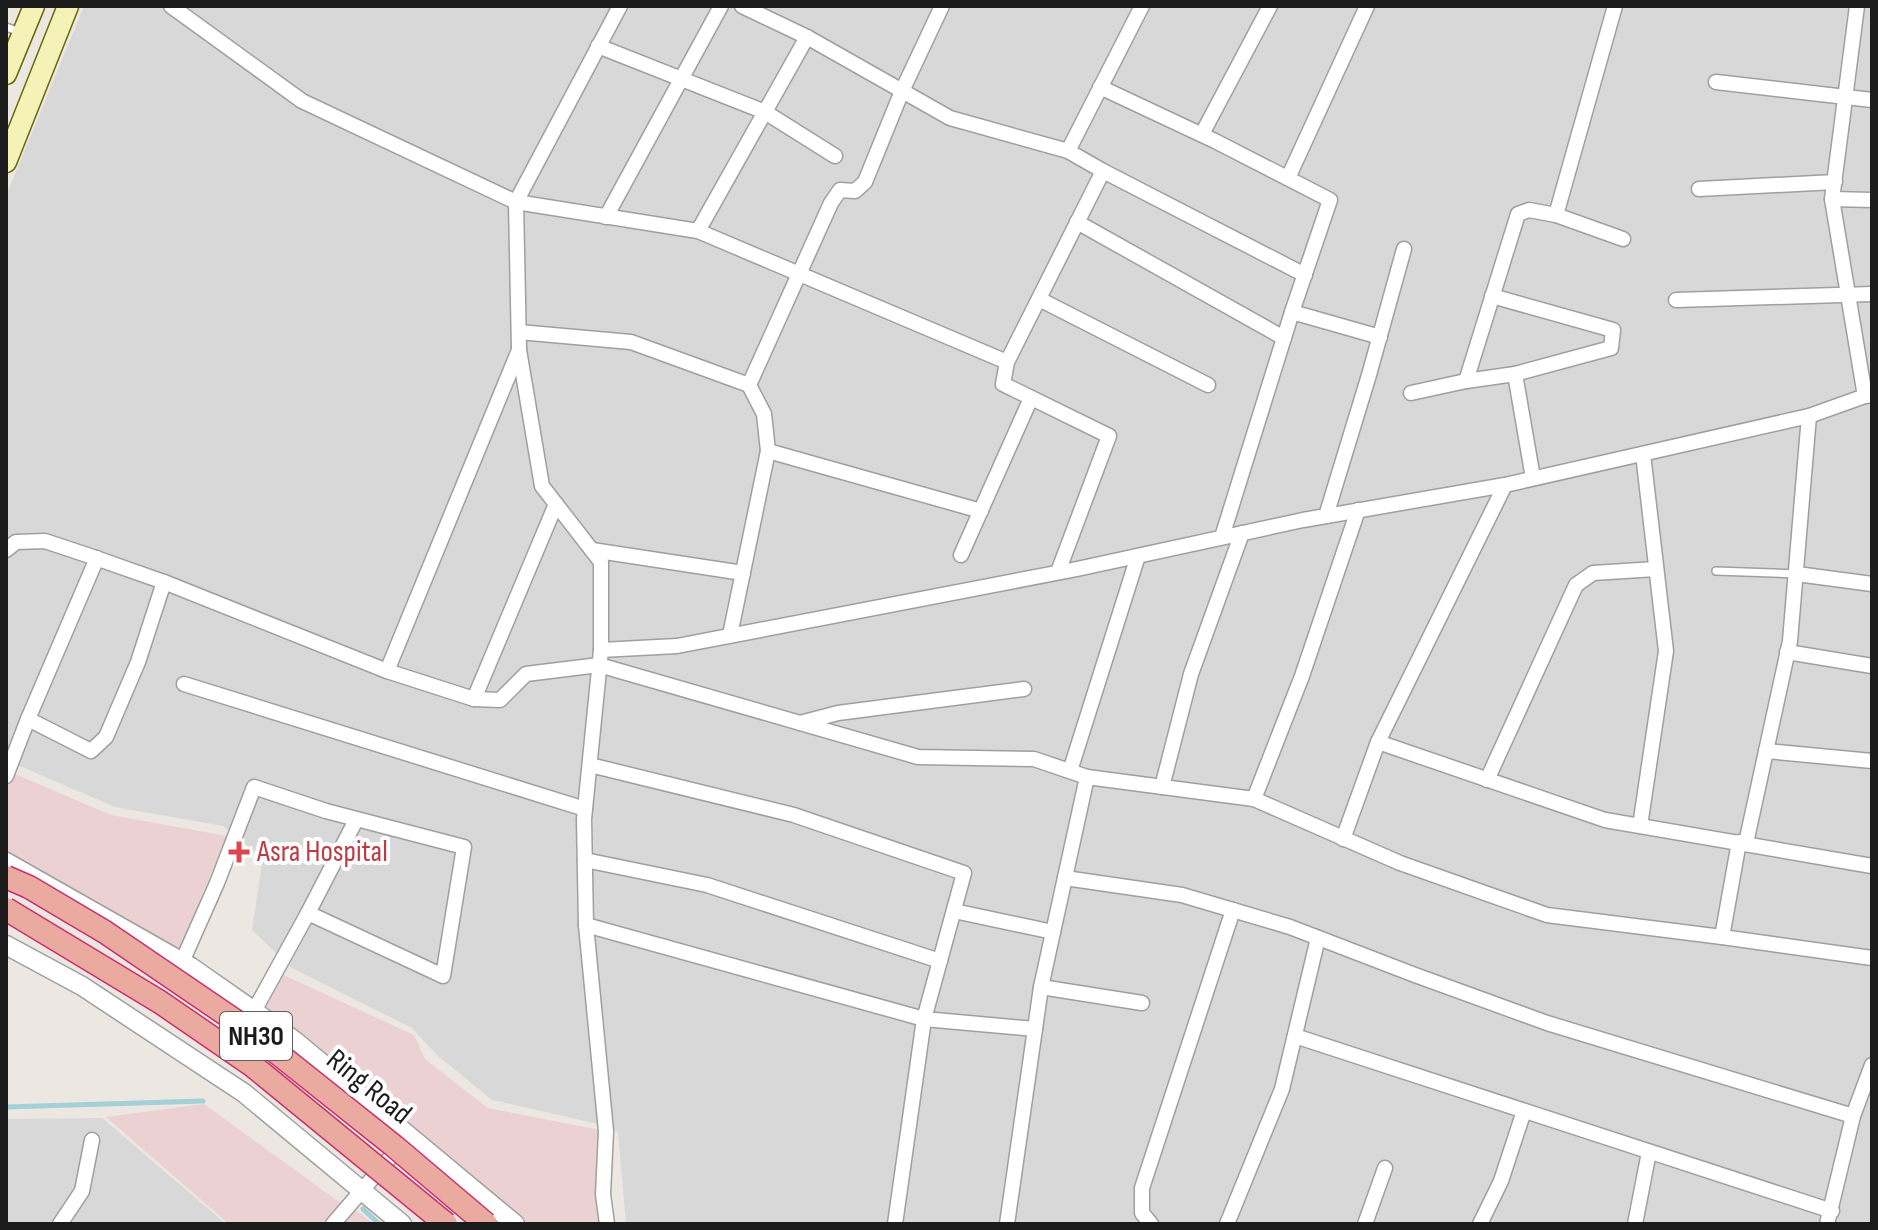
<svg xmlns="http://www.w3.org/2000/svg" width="1878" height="1230" viewBox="0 0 1878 1230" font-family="'Sofia Sans Condensed',sans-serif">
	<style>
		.residential { fill: #d9d8d8 }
		.commercial { fill: #ecd1d2 }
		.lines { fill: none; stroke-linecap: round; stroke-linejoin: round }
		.stream { stroke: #a4d0d7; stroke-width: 5 }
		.building { fill: #bcb3ae }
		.service-casing { stroke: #9f9f9f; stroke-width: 10 }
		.minor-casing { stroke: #9f9f9f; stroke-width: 17 }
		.tertiary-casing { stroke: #9f9f9f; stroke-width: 21 }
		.secondary-casing { stroke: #66690c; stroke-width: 23 }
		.service { stroke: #fff; stroke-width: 7 }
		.minor { stroke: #fff; stroke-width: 14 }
		.tertiary { stroke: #fff; stroke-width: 18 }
		.secondary { stroke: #f4f2b7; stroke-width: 20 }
		.trunk-bridge-casing { stroke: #c92f70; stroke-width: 25; stroke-linecap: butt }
		.trunk-bridge { stroke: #eaaaa0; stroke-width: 22 }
		.health-dot { fill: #e0444e; stroke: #fff; stroke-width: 3 }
		.labels { text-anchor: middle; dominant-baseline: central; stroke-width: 8; stroke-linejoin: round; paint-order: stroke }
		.shield { fill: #fff; stroke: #5f5f5f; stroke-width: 2 }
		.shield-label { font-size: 28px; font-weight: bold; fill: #1b1b1b }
		.health-label { font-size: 30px; fill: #be3a42; stroke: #fff; text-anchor: start }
		.street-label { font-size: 30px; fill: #1b1b1b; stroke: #fff }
	</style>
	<rect width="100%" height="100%" fill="#ece8e1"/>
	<g class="residential">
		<polygon points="84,6 1872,6 1872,1224 626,1224 618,1132 594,1123 492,1100 438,1056 412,1028 292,968 252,930 263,858 223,826 115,807 6,760 6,196"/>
		<polygon points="102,1118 226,1224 6,1224 6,1119"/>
	</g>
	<g class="commercial">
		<polygon points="6,770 111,815 227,836 177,954 6,856"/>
		<polygon points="279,973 414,1035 425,1059 488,1108 600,1130 596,1200 599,1224 524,1224 399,1113 260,1007"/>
		<polygon points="204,1104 335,1199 361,1214 374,1224 229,1224 106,1117"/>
	</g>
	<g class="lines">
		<g class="stream">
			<polyline points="6,1107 203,1101"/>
			<polyline points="363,1209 379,1224"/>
		</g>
	</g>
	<polygon class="building" points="235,845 246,850 242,859 231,854"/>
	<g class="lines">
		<g class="service-casing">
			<g id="service">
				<polyline points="6,27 23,33"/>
				<polyline points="1716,571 1797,574"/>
			</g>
		</g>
		<g class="minor-casing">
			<g id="minor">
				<polyline points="171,6 302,101 516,202 698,231 1007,362 1103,171 1068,151 1142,6"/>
				<polyline points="620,6 516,202 519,350 542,486 601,562 601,650 677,646 1077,569 1303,520 1505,485 1809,416 1865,396 1872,395"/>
				<polyline points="742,6 807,37 950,118 1068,151"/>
				<polyline points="1615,6 1556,215 1623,239"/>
				<polyline points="1857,6 1832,199 1865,396"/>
				<polyline points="598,46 765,112 835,156"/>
				<polyline points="1716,82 1872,100"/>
				<polyline points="1100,87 1215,141 1330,200 1292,312 1380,337"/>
				<polyline points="1202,134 1270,6"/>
				<polyline points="1103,171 1305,275"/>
				<polyline points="1288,178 1367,6"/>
				<polyline points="1699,189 1835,182"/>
				<polyline points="1832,199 1872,200"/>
				<polyline points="606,217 721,6"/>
				<polyline points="1077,222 1284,338"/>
				<polyline points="698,231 807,37"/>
				<polyline points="1492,296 1613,330 1611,348 1515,374"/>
				<polyline points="1039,299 1208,385"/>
				<polyline points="1676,300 1872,294"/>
				<polyline points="519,332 631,342 749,385 764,414 768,451 730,635"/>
				<polyline points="1007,362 1003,384 1109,436 1058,572"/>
				<polyline points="1466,381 1518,214 1529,210 1556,215"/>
				<polyline points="749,385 831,203 840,190 855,191 865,182 902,91 942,6"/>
				<polyline points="1411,393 1466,381 1515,374 1533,478"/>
				<polyline points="768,451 981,511"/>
				<polyline points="1326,516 1369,375 1404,249"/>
				<polyline points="1222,537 1292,312"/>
				<polyline points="6,550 16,542 45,541 90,556 164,582 387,671 519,350"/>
				<polyline points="592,550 743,573"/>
				<polyline points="961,555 1031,398"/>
				<polyline points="1797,574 1872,584"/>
				<polyline points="601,650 584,819 586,925 924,1019 895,1224"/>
				<polyline points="1787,652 1872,666"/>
				<polyline points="387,671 474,699 500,700 526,674 599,665 918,757 1034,759 1087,777"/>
				<polyline points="184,684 585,809"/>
				<polyline points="474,699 556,504"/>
				<polyline points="28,719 91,751 106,737 138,662 164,582"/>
				<polyline points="800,723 838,713 1024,689"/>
				<polyline points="1378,742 1605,820 1872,866"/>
				<polyline points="1766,751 1872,761"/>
				<polyline points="590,765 794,815 964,873 924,1019 1035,1029"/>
				<polyline points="1070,771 1138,556"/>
				<polyline points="6,776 28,719 97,558"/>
				<polyline points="1487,780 1576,585 1593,573 1656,569"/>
				<polyline points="1162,787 1191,674 1242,533"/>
				<polyline points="1254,799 1400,863 1547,915 1722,937 1872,958"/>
				<polyline points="1640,826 1666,651 1643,454"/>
				<polyline points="1343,839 1378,742 1505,485"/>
				<polyline points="1746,843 1790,641 1809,416"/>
				<polyline points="585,860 707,885 940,961"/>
				<polyline points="1065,878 1182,895 1290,927 1415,975 1547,1023 1853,1116 1872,1065"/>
				<polyline points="954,911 1053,932"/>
				<polyline points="308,913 356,820"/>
				<polyline points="586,925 606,1131 603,1194 607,1224"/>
				<polyline points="1722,937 1739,842"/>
				<polyline points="182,962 217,883 254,787 326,811 464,847 443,976 308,913 254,1011"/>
				<polyline points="1041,987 1142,1003"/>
				<polyline points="1295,1036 1832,1211"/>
				<polyline points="60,1224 82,1191 92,1140"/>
				<polyline points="333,1224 401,1145"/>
				<polyline points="1007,1224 1041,987 1087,777 1254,799 1302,676 1358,510"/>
				<polyline points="1151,1224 1142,1213 1142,1188 1233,910"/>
				<polyline points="1227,1224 1282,1089 1318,938"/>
				<polyline points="1365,1224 1385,1168"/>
				<polyline points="1480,1224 1501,1181 1524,1111"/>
				<polyline points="1635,1224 1649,1152"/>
				<polyline points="1827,1224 1853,1116"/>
			</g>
		</g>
		<g class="tertiary-casing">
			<g id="tertiary">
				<polyline points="6,862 191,967 254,1011 295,1041 515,1224"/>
				<polyline points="6,945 82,986 244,1093 402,1224"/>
			</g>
		</g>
		<g class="secondary-casing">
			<g id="secondary">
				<polyline points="6,74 34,6"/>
				<polyline points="6,162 68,6"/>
			</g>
		</g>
		<use href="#service" class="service"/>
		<use href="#minor" class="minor"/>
		<use href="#tertiary" class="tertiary"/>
		<use href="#secondary" class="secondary"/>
		<g class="trunk-bridge-casing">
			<g id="trunk-bridge">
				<polyline points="6,877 29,887 105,932 246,1028 394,1146 486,1224"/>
				<polyline points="6,909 160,1002 253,1066 446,1224"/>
			</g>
		</g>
		<use href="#trunk-bridge" class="trunk-bridge"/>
	</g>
	<path class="health-dot" d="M235 840h8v8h8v8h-8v8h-8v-8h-8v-8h8z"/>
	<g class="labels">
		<rect class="shield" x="220" y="1012" width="72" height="48" rx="6"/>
		<g class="shield-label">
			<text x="256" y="1036">NH30</text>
		</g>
		<g class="health-label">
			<text x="257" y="852">Asra Hospital</text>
		</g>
		<g class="street-label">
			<text transform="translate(369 1087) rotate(39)">Ring Road</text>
		</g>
	</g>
	<rect width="1878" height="1230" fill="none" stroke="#1b1b1b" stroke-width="16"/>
</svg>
